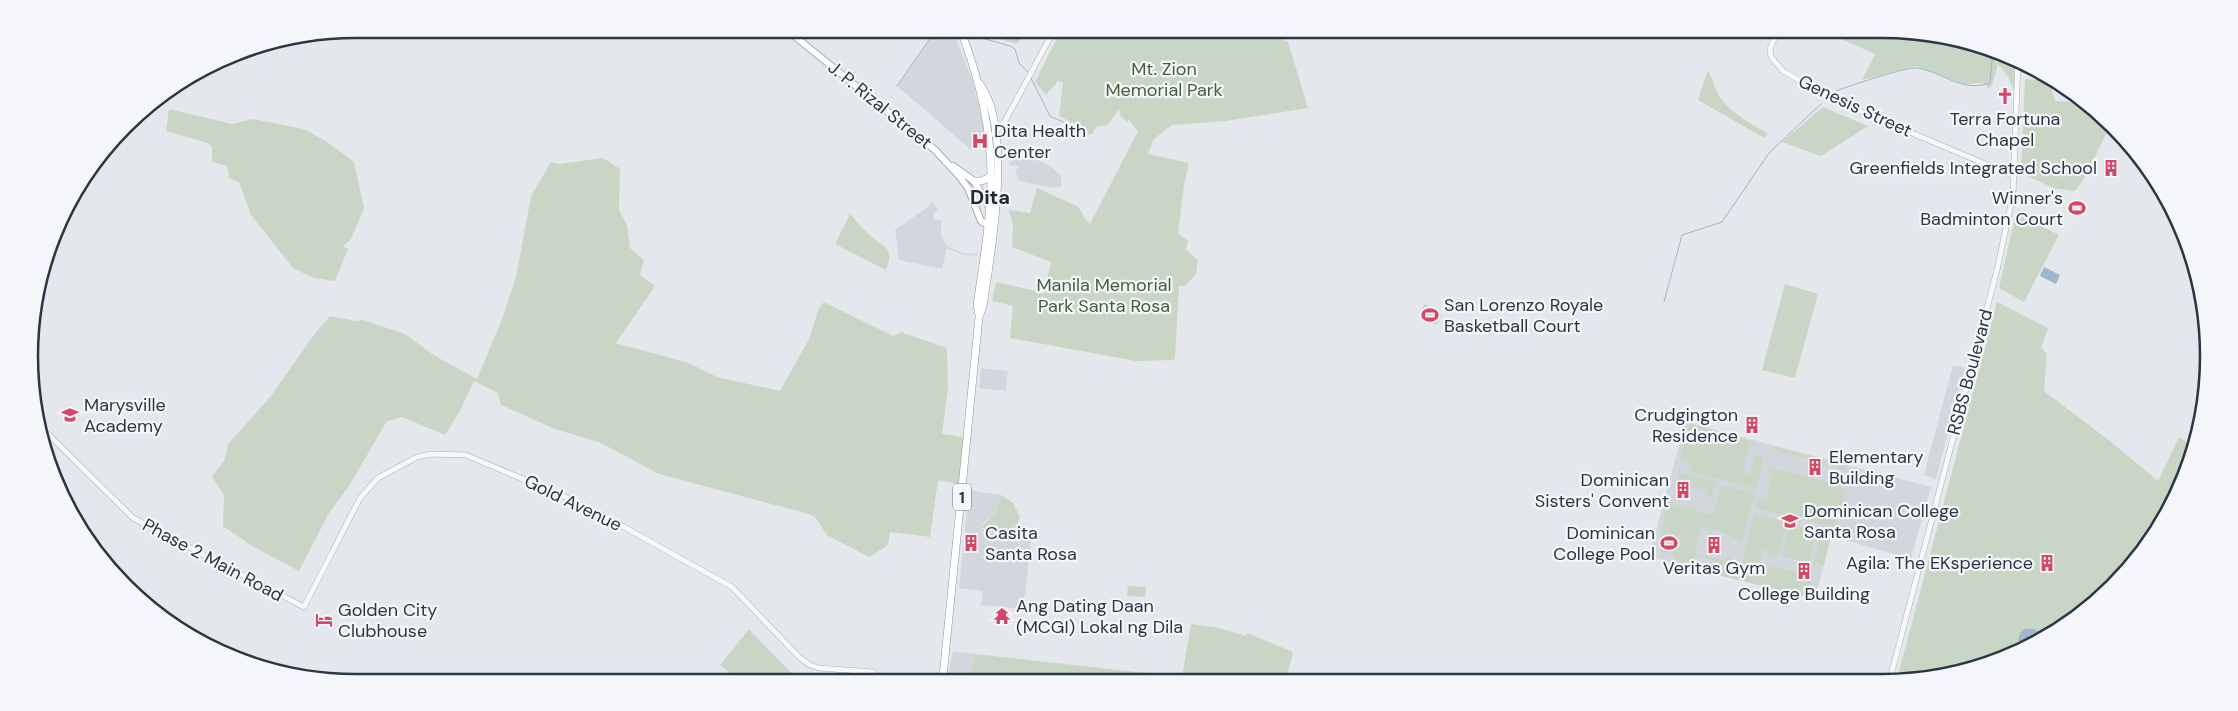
<svg xmlns="http://www.w3.org/2000/svg" width="2238" height="711" viewBox="0 0 2238 711" font-family="'DM Sans',sans-serif">
	<style>
		.built { fill: #d2d7de }
		.green { fill: #cad6c5; fill-rule: evenodd }
		.water { fill: #9fb7cc }
		.lines { fill: none; stroke-linecap: round; stroke-linejoin: round }
		.stream { stroke: #9fb7cc; stroke-width: 1 }
		.minor-casing { stroke: #a9afb7; stroke-width: 6 }
		.major-casing { stroke: #a3acb8; stroke-width: 8 }
		.highway-casing { stroke: #8b96a3; stroke-width: 8 }
		.minor { stroke: #f7f8fa; stroke-width: 5 }
		.major { stroke: #fff; stroke-width: 6 }
		.highway { stroke: #fff; stroke-width: 7 }
		.labels { text-anchor: middle; dominant-baseline: central; stroke-width: 4.5; stroke-linejoin: round; paint-order: stroke }
		.shield { fill: #f4f6f9; stroke: #67707b; stroke-width: 1 }
		.shield-label { font-size: 16px; font-weight: bold; fill: #2b3645 }
		.park-label { font-size: 18px; fill: #426138; stroke: #f4f6f9 }
		.street-label { font-size: 18px; fill: #2b3645; stroke: #f4f6f9 }
		.poi-label { font-size: 18px; fill: #2b3645; stroke: #f4f6f9; text-anchor: start }
		.quarter-label { font-size: 20px; font-weight: bold; fill: #1d2736; stroke: #f4f6f9 }
		.rim { fill: none; stroke: #2b3645; stroke-width: 2.5 }
	</style>
	<rect width="100%" height="100%" fill="#e4e8ec"/>
	<g class="built">
		<polygon points="936,31 950,31 948,36 956,39 973,82 984,128 983,135 975,137 977,147 970,149 897,86"/>
		<polygon points="1020,156 1037,159 1050,166 1061,176 1061,187 1053,188 1019,181 1015,172 1019,166 1009,165 1010,162"/>
		<polygon points="931,201 939,210 933,214 934,220 941,220 941,236 947,246 962,253 977,254 977,256 962,255 947,248 942,269 899,260 895,230 929,206"/>
		<polygon points="1953,365 1965,368 1936,479 1924,475"/>
		<polygon points="981,368 1008,371 1006,391 979,388"/>
		<polygon points="1685,423 1689,423 1931,487 1911,559 1831,536 1815,599 1649,557"/>
		<polygon points="969,490 1001,495 995,512 982,525 981,529 1032,534 1023,609 981,605 983,591 959,588"/>
		<polygon points="953,651 975,654 969,677 948,676"/>
	</g>
	<g class="green">
		<polygon points="974,31 1028,31 1017,44"/>
		<path d="M 1060,32 L 1271,32 L 1271,35 L 1288,42 L 1308,108 L 1226,121 L 1172,125 L 1154,139 L 1148,154 L 1189,163 L 1184,185 L 1178,233 L 1188,241 L 1186,250 L 1198,260 L 1196,274 L 1185,286 L 1179,286 L 1175,358 L 1173,360 L 1136,361 L 1010,338 L 1013,306 L 992,301 L 996,282 L 1044,293 L 1051,262 L 1012,247 L 1013,226 L 1009,210 L 1030,213 L 1037,188 L 1077,206 C 1083,212 1083,218 1090,224 L 1138,131 L 1129,120 L 1127,122 L 1121,117 L 1119,109 L 1108,125 L 1097,126 L 1092,134 L 1085,135 L 1078,126 L 1059,116 L 1063,83 L 1058,81 L 1046,95 L 1035,82 Z"/>
		<polygon points="1832,35 1947,35 1989,48 1993,53 1992,58 1997,63 2001,54 2005,53 2015,58 2014,90 2008,77 1998,64 1992,86 1988,88 1984,83 1963,84 1916,66 1862,80 1875,54"/>
		<path d="M 1708,70 C 1712,78 1714,85 1717,92 C 1727,112 1751,123 1768,134 L 1764,138 L 1698,100 Z"/>
		<polygon points="2025,79 2050,81 2055,101 2088,103 2119,131 2107,132 2084,179 2075,191 2053,188 2021,173"/>
		<polygon points="1823,107 1868,126 1821,156 1782,142"/>
		<polygon points="169,109 232,124 253,119 304,129 327,142 354,162 364,208 351,239 343,246 348,249 335,281 313,278 293,268 251,215 239,182 228,178 229,173 227,166 212,162 212,147 208,143 166,131"/>
		<polygon points="603,158 620,169 619,210 627,225 630,248 644,260 640,275 655,286 616,343 689,363 717,377 780,391 809,339 819,308 824,302 893,336 901,332 947,348 948,388 942,434 964,437 959,484 938,480 930,537 890,532 888,545 869,557 827,535 815,517 809,514 659,474 601,443 555,429 501,405 498,393 474,381 459,413 445,435 402,417 387,421 349,486 329,513 299,571 252,546 223,526 224,495 212,477 225,459 228,444 271,396 313,336 330,316 356,321 363,320 405,334 435,356 477,379 502,319 516,277 531,196 551,162 560,164"/>
		<polygon points="2016,213 2059,235 2024,302 1999,288"/>
		<path d="M 850,214 C 857,222 865,231 873,238 C 887,249 894,250 886,270 L 835,244 Z"/>
		<polygon points="1785,284 1818,294 1795,378 1762,370"/>
		<polygon points="1997,302 2048,328 2041,348 2047,354 2044,391 2110,441 2158,481 2179,437 2193,446 2166,519 2113,587 2027,648 1925,679 1897,679"/>
		<polygon points="1425,304 1442,315 1436,325 1419,314"/>
		<polygon points="1689,423 1752,441 1757,447 1750,445 1743,472 1750,474 1755,455 1764,457 1756,489 1688,471 1690,462 1680,459"/>
		<polygon points="1774,447 1841,464 1845,470 1773,450"/>
		<polygon points="1768,467 1839,485 1845,493 1836,528 1756,508 1758,499 1766,500 1772,474 1767,472"/>
		<polygon points="1679,473 1717,482 1716,487 1714,487 1713,498 1707,497 1704,490 1676,484"/>
		<path d="M 1721,485 L 1755,494 L 1742,541 L 1730,537 L 1731,535 L 1701,527 L 1695,553 L 1723,560 L 1729,556 L 1741,565 L 1754,514 L 1787,522 L 1778,557 L 1768,555 L 1769,552 L 1763,550 L 1759,564 L 1813,576 L 1809,590 L 1817,592 L 1815,599 L 1673,564 L 1679,539 L 1675,555 L 1660,552 L 1662,543 L 1659,542 L 1660,537 L 1664,537 L 1660,535 L 1668,503 L 1713,515 ZM 1694,555 L 1713,560 L 1711,570 L 1692,565 Z"/>
		<polygon points="1001,495 1013,503 1020,517 1014,532 981,528 995,512"/>
		<polygon points="1790,523 1817,530 1809,563 1782,556"/>
		<polygon points="1821,533 1831,536 1824,565 1816,563 1815,567 1813,566"/>
		<polygon points="1128,586 1146,587 1145,597 1127,596"/>
		<polygon points="1191,624 1215,627 1246,636 1247,633 1291,651 1293,654 1286,678 969,677 975,654 1182,677"/>
		<polygon points="749,629 795,677 735,677 720,665"/>
	</g>
	<g class="water">
		<polygon points="2044,267 2060,275 2056,284 2040,276"/>
		<path d="M 2025,629 L 2034,629 L 2046,635 L 2026,649 L 2020,644 C 2017,638 2019,632 2025,629 Z"/>
	</g>
	<g class="lines">
		<g class="stream">
			<polyline points="967,38 982,38 1010,46 1015,49 1019,63 1028,72"/>
			<polyline points="1031,78 1050,116 1072,126"/>
			<polyline points="897,86 933,34 960,38"/>
			<path d="M 1836,91 C 1849,86 1905,67 1917,68 C 1943,72 1962,93 1990,83 L 1993,49"/>
			<polyline points="1664,302 1682,235 1722,222 1769,153 1821,104"/>
		</g>
		<g class="minor-casing">
			<g id="minor">
				<polyline points="1776,34 1770,49 1771,57 1783,71 1836,101 2014,176"/>
				<polyline points="993,134 1004,123 1053,32"/>
				<polyline points="39,429 49,435 133,518 304,607 360,498 378,478 417,457 431,454 466,455 563,496 606,517 732,587 799,657 810,665 819,668 873,672 876,677"/>
				<polyline points="1890,679 1997,270 2013,195 2018,59"/>
			</g>
		</g>
		<g class="major-casing">
			<g id="major">
				<polyline points="787,30 935,150 959,176 968,188 981,221 992,227"/>
				<polyline points="953,166 974,181 990,208"/>
			</g>
		</g>
		<g class="highway-casing">
			<g id="highway">
				<path d="M 961,31 C 979,78 991,126 991,176 C 991,219 983,263 977,305 L 979,315"/>
				<polyline points="974,181 982,181 991,176"/>
				<path d="M 943,677 L 979,317 L 983,306 C 991,253 1014,127 979,83"/>
			</g>
		</g>
		<use href="#minor" class="minor"/>
		<use href="#major" class="major"/>
		<use href="#highway" class="highway"/>
	</g>
	<defs>
		<g id="church-bare" transform="scale(1.35)"><path d="M-1.2-6h2.4v3.5h3.3v2.4h-3.3V6h-2.4V-.1h-3.3v-2.4h3.3Z" fill="#d24865" stroke="#f4f6f9" stroke-width="2.5" paint-order="stroke"/></g>
		<g id="hospital-bare" transform="scale(1.35)"><path d="M-5-5h3v3.5h4V-5h3V5h-3V1.5h-4V5h-3Z" fill="#d24865" stroke="#f4f6f9" stroke-width="2.5" paint-order="stroke"/></g>
		<g id="building-bare" transform="scale(1.35)"><path d="M-4-6H4V6H1V3H-1V6H-4ZM-2.5-4.3h1.7v1.8h-1.7ZM.8-4.3h1.7v1.8H.8ZM-2.5-1h1.7V.8h-1.7ZM.8-1h1.7V.8H.8Z" fill="#d24865" stroke="#f4f6f9" stroke-width="2.5" paint-order="stroke"/></g>
		<g id="stadium-bare" transform="scale(1.35)"><path d="M0-5a6.5 5 0 1 0 0 10a6.5 5 0 1 0 0-10ZM-3.5-1.8h7v3.6h-7Z" fill="#d24865" stroke="#f4f6f9" stroke-width="2.5" paint-order="stroke"/></g>
		<g id="school-bare" transform="scale(1.35)"><path d="M0-5L7-2L0 1L-7-2ZM-4 1L0 2.5L4 1V4Q0 6-4 4Z" fill="#d24865" stroke="#f4f6f9" stroke-width="2.5" paint-order="stroke"/></g>
		<g id="university-bare" transform="scale(1.35)"><path d="M0-5L7-2L0 1L-7-2ZM-4 1L0 2.5L4 1V4Q0 6-4 4Z" fill="#d24865" stroke="#f4f6f9" stroke-width="2.5" paint-order="stroke"/></g>
		<g id="temple-bare" transform="scale(1.35)"><path d="M0-6L5-2H3V0L6.5 2.5H4V6H1.5V3h-3V6H-4V2.5H-6.5L-3 0V-2H-5Z" fill="#d24865" stroke="#f4f6f9" stroke-width="2.5" paint-order="stroke"/></g>
		<g id="hotel-bare" transform="scale(1.35)"><path d="M-6-4.5h1.5V1H6V5H4.5V3h-9V5H-6ZM-4 0a1.8 1.8 0 1 1 3.6 0ZM.5 0V-2.5h3Q6-2.5 6 0Z" fill="#d24865" stroke="#f4f6f9" stroke-width="2.5" paint-order="stroke"/></g>
	</defs>
	<g fill-rule="evenodd">
		<use href="#church-bare" x="2005" y="96"/>
		<use href="#hospital-bare" x="980" y="141"/>
		<use href="#building-bare" x="2111" y="168"/>
		<use href="#stadium-bare" x="2077" y="208"/>
		<use href="#stadium-bare" x="1430" y="315"/>
		<use href="#school-bare" x="70" y="415"/>
		<use href="#building-bare" x="1752" y="425"/>
		<use href="#building-bare" x="1815" y="467"/>
		<use href="#building-bare" x="1683" y="490"/>
		<use href="#university-bare" x="1790" y="521"/>
		<use href="#building-bare" x="971" y="543"/>
		<use href="#stadium-bare" x="1669" y="543"/>
		<use href="#building-bare" x="1714" y="545"/>
		<use href="#building-bare" x="2047" y="563"/>
		<use href="#building-bare" x="1804" y="571"/>
		<use href="#temple-bare" x="1002" y="616"/>
		<use href="#hotel-bare" x="324" y="620"/>
	</g>
	<g class="labels">
		<rect class="shield" x="953" y="483.5" width="18" height="27" rx="4"/>
		<g class="shield-label">
			<text x="962" y="497">1</text>
		</g>
		<g class="park-label">
			<text x="1164" y="69">Mt. Zion<tspan x="1164" dy="21">Memorial Park</tspan></text>
			<text x="1104" y="285">Manila Memorial<tspan x="1104" dy="21">Park Santa Rosa</tspan></text>
		</g>
		<g class="street-label">
			<text transform="translate(880 105) rotate(39)">J. P. Rizal Street</text>
			<text transform="translate(1855 106) rotate(25)">Genesis Street</text>
			<text transform="translate(1970 372) rotate(-75)">RSBS Boulevard</text>
			<text transform="translate(573 503) rotate(26)">Gold Avenue</text>
			<text transform="translate(213 560) rotate(28)">Phase 2 Main Road</text>
		</g>
		<g class="poi-label">
			<text x="2005" y="119" text-anchor="middle">Terra Fortuna<tspan x="2005" dy="21">Chapel</tspan></text>
			<text x="994" y="131">Dita Health<tspan x="994" dy="21">Center</tspan></text>
			<text x="2097" y="168" text-anchor="end">Greenfields Integrated School</text>
			<text x="2063" y="198" text-anchor="end">Winner's<tspan x="2063" dy="21">Badminton Court</tspan></text>
			<text x="1444" y="305">San Lorenzo Royale<tspan x="1444" dy="21">Basketball Court</tspan></text>
			<text x="84" y="405">Marysville<tspan x="84" dy="21">Academy</tspan></text>
			<text x="1738" y="415" text-anchor="end">Crudgington<tspan x="1738" dy="21">Residence</tspan></text>
			<text x="1829" y="457">Elementary<tspan x="1829" dy="21">Building</tspan></text>
			<text x="1669" y="480" text-anchor="end">Dominican<tspan x="1669" dy="21">Sisters' Convent</tspan></text>
			<text x="1804" y="511">Dominican College<tspan x="1804" dy="21">Santa Rosa</tspan></text>
			<text x="985" y="533">Casita<tspan x="985" dy="21">Santa Rosa</tspan></text>
			<text x="1655" y="533" text-anchor="end">Dominican<tspan x="1655" dy="21">College Pool</tspan></text>
			<text x="2033" y="563" text-anchor="end">Agila: The EKsperience</text>
			<text x="1714" y="568" text-anchor="middle">Veritas Gym</text>
			<text x="1804" y="594" text-anchor="middle">College Building</text>
			<text x="1016" y="606">Ang Dating Daan<tspan x="1016" dy="21">(MCGI) Lokal ng Dila</tspan></text>
			<text x="338" y="610">Golden City<tspan x="338" dy="21">Clubhouse</tspan></text>
		</g>
		<g class="quarter-label">
			<text x="990" y="197">Dita</text>
		</g>
	</g>
	<path d="M0 0H2238V711H0ZM356 38H1882A318 318 0 0 1 2200 356V356A318 318 0 0 1 1882 674H356A318 318 0 0 1 38 356V356A318 318 0 0 1 356 38Z" fill="#f4f6f9" fill-rule="evenodd"/>
	<path class="rim" d="M356 38H1882A318 318 0 0 1 2200 356V356A318 318 0 0 1 1882 674H356A318 318 0 0 1 38 356V356A318 318 0 0 1 356 38Z"/>
</svg>
